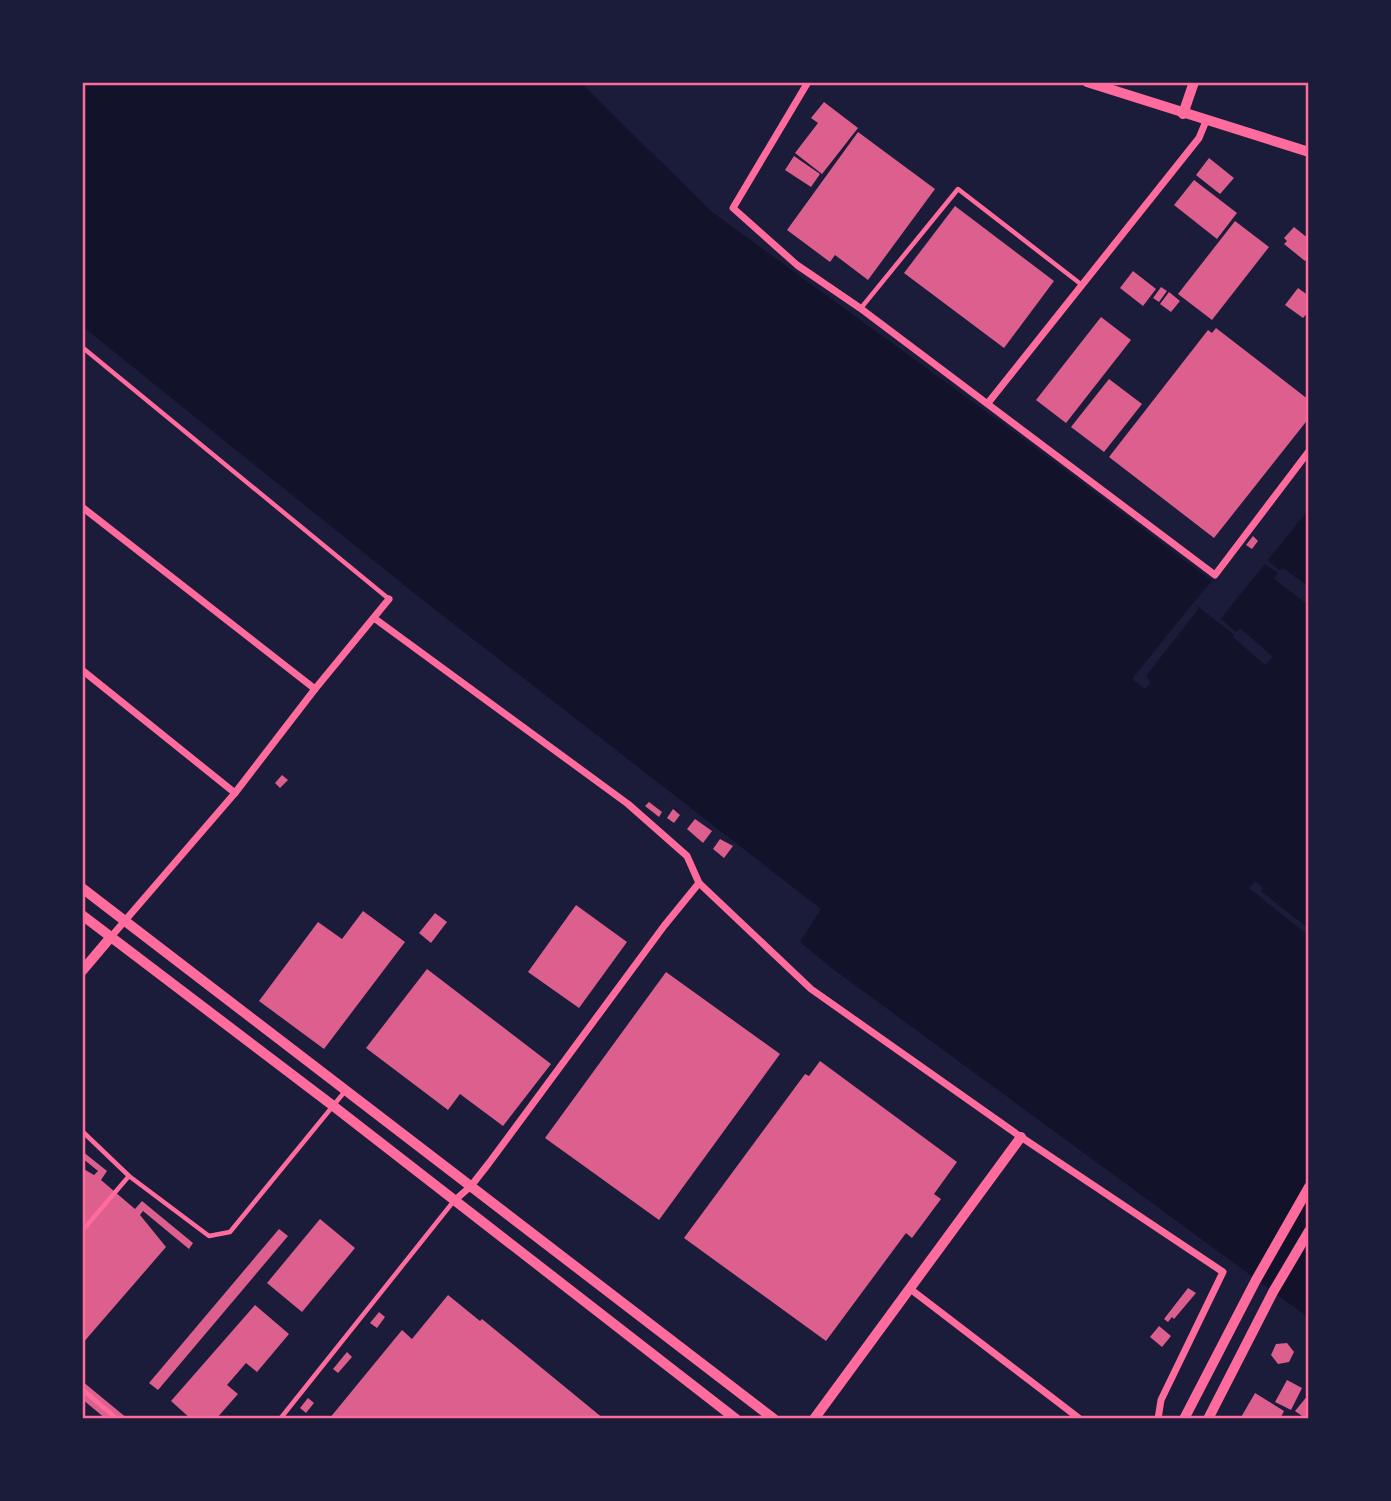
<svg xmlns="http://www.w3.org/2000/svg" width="1391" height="1501" viewBox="0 0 1391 1501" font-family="'Archivo Narrow',sans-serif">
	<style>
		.water { fill: #12122b }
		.pier { fill: #1b1b3a }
		.building { fill: #dd5f8e }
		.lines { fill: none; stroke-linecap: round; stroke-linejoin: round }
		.service { stroke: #ff6b9d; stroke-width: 4.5 }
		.minor { stroke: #ff6b9d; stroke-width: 7 }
		.tertiary { stroke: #ff6b9d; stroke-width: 10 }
		.neatline { fill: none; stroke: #ff6b9d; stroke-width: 2.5 }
	</style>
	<rect width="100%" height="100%" fill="#1b1b3a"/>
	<polygon class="water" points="82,82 580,82 712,212 1021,437 1212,581 1193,603 1218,622 1309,509 1309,929 1261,891 1256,881 1249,888 1309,936 1309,1318 833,969 800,942 821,909 419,597 82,326"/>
	<g class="pier">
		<polygon points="1266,559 1280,570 1283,568 1309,587 1308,605 1274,579 1278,573 1263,563"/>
		<polygon points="1193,603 1199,608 1146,676 1151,682 1145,689 1132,679"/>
		<polygon points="1220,618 1236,632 1240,628 1273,657 1265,665 1233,637 1234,635 1217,621"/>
		<polygon points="1255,881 1263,888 1261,891 1309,929 1309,936 1249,888"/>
	</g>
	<g class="building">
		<polygon points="824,102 858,128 822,174 795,153 818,123 811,118"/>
		<polygon points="858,132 935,189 868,280 835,255 830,262 787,230"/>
		<polygon points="794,156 820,174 811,187 785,170"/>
		<polygon points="1209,158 1234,178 1220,194 1196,175"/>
		<polygon points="1194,180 1237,213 1217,239 1174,205"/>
		<polygon points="955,206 1054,281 1004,348 904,273"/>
		<polygon points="1235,221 1269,247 1212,320 1178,294"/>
		<polygon points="1294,227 1309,239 1309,257 1305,261 1284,244 1287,241 1284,238"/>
		<polygon points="1133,271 1156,289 1143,306 1120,288"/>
		<polygon points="1161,287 1167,291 1159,302 1153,298"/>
		<polygon points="1298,288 1309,296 1309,311 1303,318 1285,305"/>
		<polygon points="1169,292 1180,301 1171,312 1160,304"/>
		<polygon points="1101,317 1131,340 1066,423 1036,400"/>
		<polygon points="1216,328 1309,400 1309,418 1214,538 1109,457 1208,330 1212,333"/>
		<polygon points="1109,379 1142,404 1104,452 1071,427"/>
		<polygon points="1253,536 1258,541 1252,549 1246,545"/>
		<polygon points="282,775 288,780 280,788 275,783"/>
		<polygon points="649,802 662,812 659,817 645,806"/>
		<polygon points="673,809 680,815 674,823 667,818"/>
		<polygon points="695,819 712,831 703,843 687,829"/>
		<polygon points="720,839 733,846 724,858 713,849"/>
		<polygon points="576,905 627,942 579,1008 528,972"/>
		<polygon points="363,911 405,942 324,1049 259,1001 318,922 342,939"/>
		<polygon points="435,913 447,922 431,943 419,933"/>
		<polygon points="427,969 551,1064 503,1126 460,1094 448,1110 366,1048"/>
		<polygon points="666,972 780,1054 659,1220 545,1138"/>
		<polygon points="820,1061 957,1162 934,1194 941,1199 912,1238 906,1233 826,1341 684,1238 805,1074 809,1076"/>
		<polygon points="82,1151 107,1171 101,1180 135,1209 142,1201 193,1243 189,1249 143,1211 140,1215 166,1247 82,1344 82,1168 94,1175 98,1171 82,1158"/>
		<polygon points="320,1219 355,1248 302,1312 267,1283"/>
		<polygon points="279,1229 288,1236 158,1390 149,1383"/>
		<polygon points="1188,1288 1196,1293 1174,1319 1172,1317 1168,1322 1164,1319"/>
		<polygon points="448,1295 480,1321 482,1319 604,1419 329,1419 402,1330 412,1339"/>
		<polygon points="255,1305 289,1334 257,1372 246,1363 227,1385 238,1394 216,1419 191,1419 171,1401"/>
		<polygon points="379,1312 385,1317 377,1328 370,1323"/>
		<polygon points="1159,1326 1171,1336 1162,1347 1150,1337"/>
		<polygon points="1287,1343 1294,1352 1289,1362 1278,1364 1271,1355 1276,1344"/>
		<polygon points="347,1352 352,1357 338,1373 333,1369"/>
		<polygon points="1287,1380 1302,1388 1291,1410 1275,1402"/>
		<polygon points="82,1381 128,1419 106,1419 82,1399"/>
		<polygon points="1255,1393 1284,1411 1280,1419 1240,1419"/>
		<polygon points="1309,1394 1309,1419 1299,1419 1302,1416 1295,1411"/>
		<polygon points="308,1398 314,1403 306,1413 300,1408"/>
	</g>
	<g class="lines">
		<g class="service">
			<polyline points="861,308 958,189 1082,285"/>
			<polyline points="82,347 389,599"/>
			<polyline points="82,1131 129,1176 209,1236 230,1232 346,1090"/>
			<polyline points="82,1231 129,1176"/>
			<polyline points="82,1389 117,1419"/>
			<polyline points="280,1419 453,1202"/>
		</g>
		<g class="minor">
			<polyline points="808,82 733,208 797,265 860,308 1215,575 1309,451"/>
			<polyline points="988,403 1199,138 1206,121"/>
			<polyline points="82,507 315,689"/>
			<polyline points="374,618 628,804 687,856 699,883 811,989 1021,1137 1223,1272 1161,1400 1158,1419"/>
			<polyline points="82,670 235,793"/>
			<polyline points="110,938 235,793 315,689 389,599"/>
			<polyline points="454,1201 471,1186 489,1163 664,926 699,883"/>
			<polyline points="909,1288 1080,1419"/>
		</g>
		<g class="tertiary">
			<polyline points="1087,82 1309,152"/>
			<polyline points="1183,114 1194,82"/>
			<polyline points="82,888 774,1419"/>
			<polyline points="82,915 332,1105 736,1419"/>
			<polyline points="82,971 110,938"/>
			<polyline points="814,1419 1021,1137"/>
			<polyline points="1184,1419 1256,1280 1309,1187"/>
			<polyline points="1208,1419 1273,1292 1309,1231"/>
		</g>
	</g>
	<rect width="1391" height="1501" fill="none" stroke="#1b1b3a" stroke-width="168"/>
	<rect x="84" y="84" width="1223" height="1333" class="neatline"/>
</svg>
